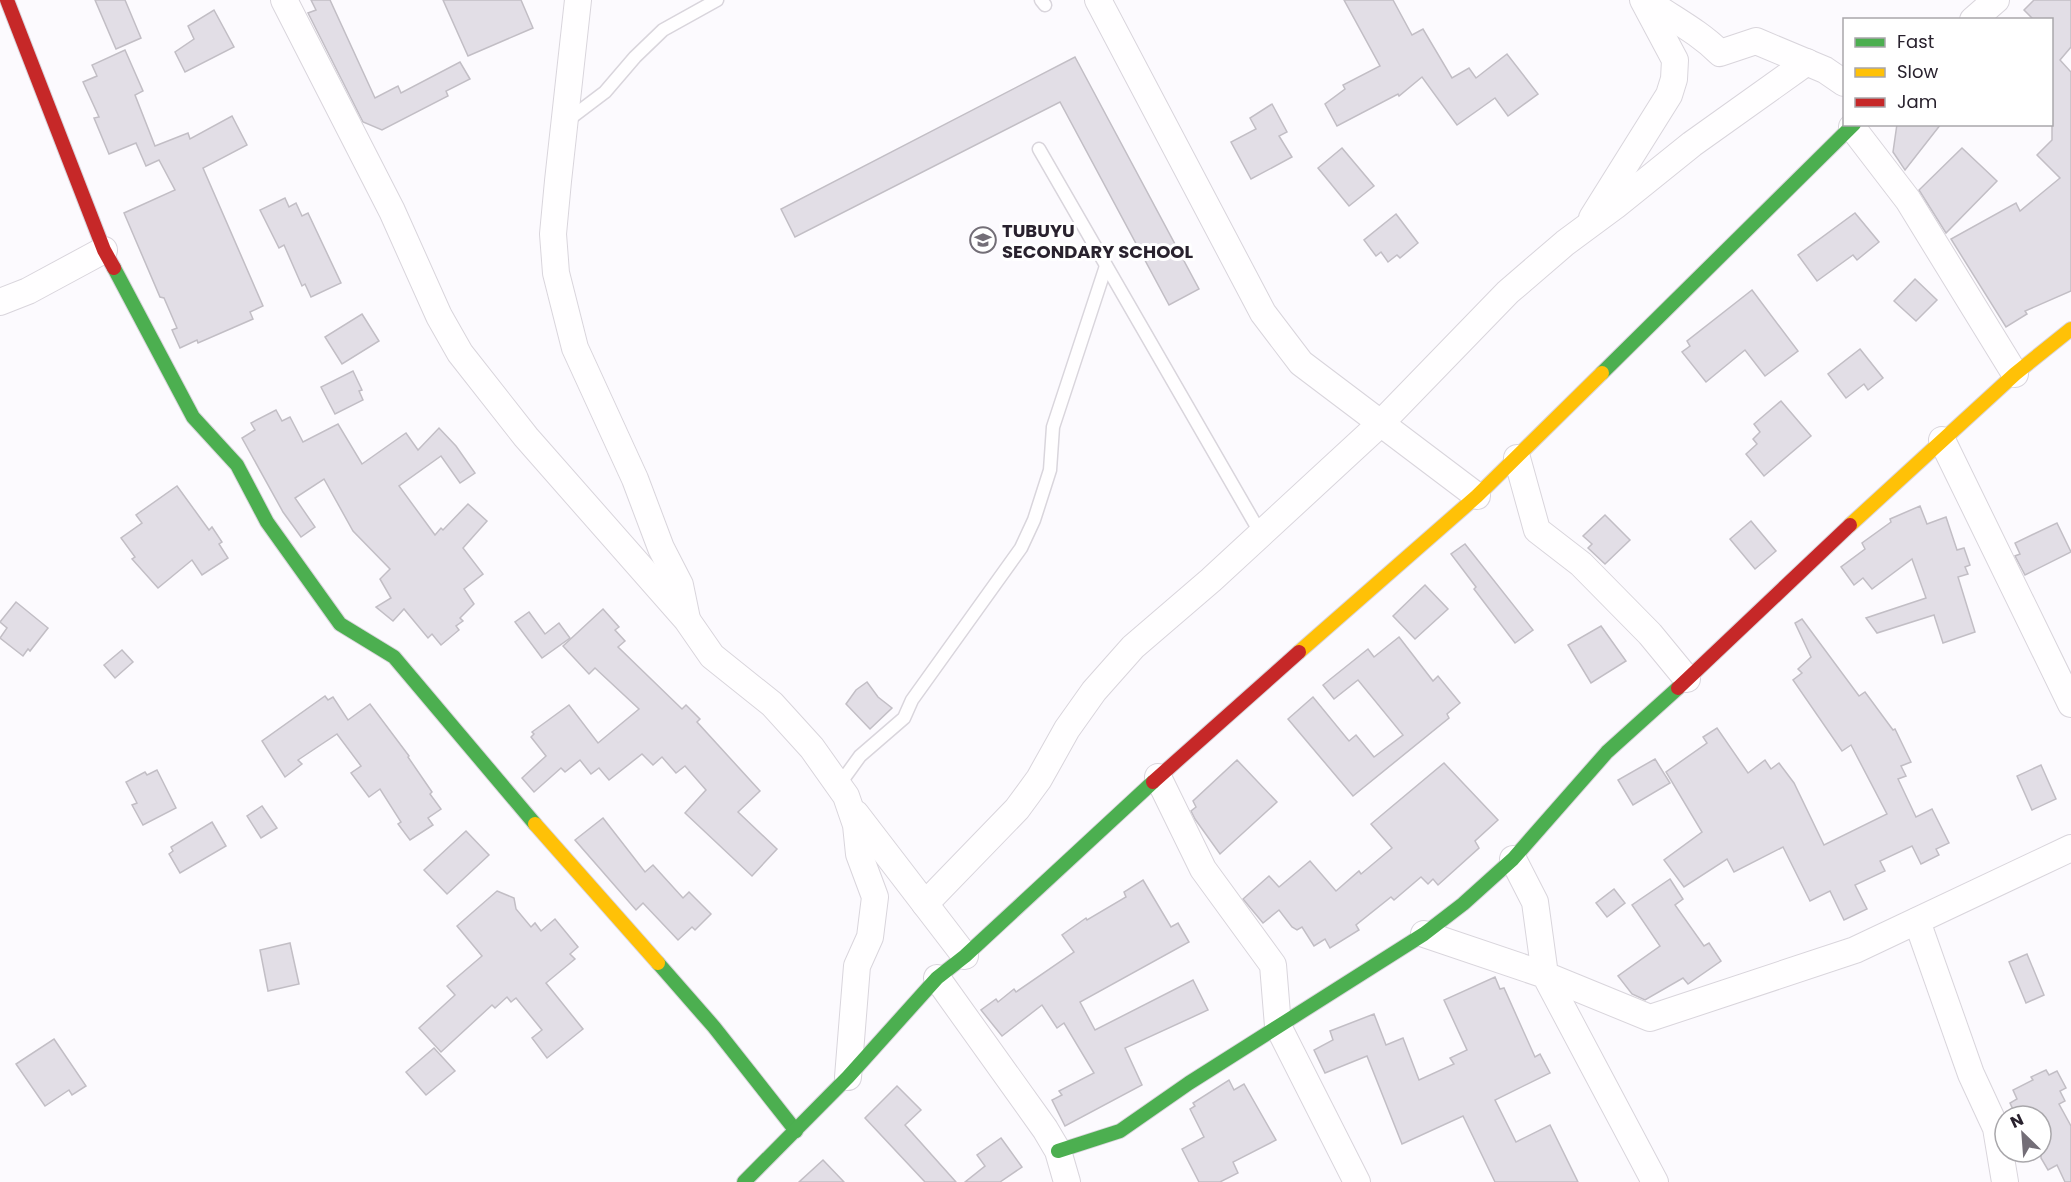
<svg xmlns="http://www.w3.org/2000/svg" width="2071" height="1182" viewBox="0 0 2071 1182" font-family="Poppins,sans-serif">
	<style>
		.building { fill: #e2dee6; stroke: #c2bec5; stroke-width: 1.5 }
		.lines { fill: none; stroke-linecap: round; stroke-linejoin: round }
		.lane-casing { stroke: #d9d5dc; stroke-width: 15 }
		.street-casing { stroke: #d9d5dc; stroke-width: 28 }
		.fast-casing { stroke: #d9d5dc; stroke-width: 16 }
		.slow-casing { stroke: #d9d5dc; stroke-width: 16 }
		.jam-casing { stroke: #d9d5dc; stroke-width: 16 }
		.lane { stroke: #fffeff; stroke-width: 12 }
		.street { stroke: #fffeff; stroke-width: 26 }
		.fast { stroke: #4caf50; stroke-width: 14 }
		.slow { stroke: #ffc107; stroke-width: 14 }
		.jam { stroke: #c62828; stroke-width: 14 }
		.labels { text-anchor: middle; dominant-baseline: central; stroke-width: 6; stroke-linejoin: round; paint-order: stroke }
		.poi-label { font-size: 18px; font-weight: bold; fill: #29222e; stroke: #fff; text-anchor: start }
	</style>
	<rect width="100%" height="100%" fill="#fcfafe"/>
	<g class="building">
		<polygon points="95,0 125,0 141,38 116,49"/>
		<polygon points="311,0 330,0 375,98 398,86 401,93 460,62 470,79 446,91 448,96 382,130 363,122 308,13 316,10"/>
		<polygon points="443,0 521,0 533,28 468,56"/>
		<polygon points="1344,0 1393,0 1412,35 1423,29 1452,78 1469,68 1476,78 1507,54 1538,94 1508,116 1495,98 1457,125 1422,77 1399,96 1398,94 1337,126 1325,104 1345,89 1343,85 1380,66"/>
		<polygon points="2034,0 2071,0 2071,47 2060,60 2071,72 2071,291 2025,311 2027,314 2006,327 1951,239 2016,203 2020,211 2060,178 2037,155 2052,140 2052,20 2034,20 2024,10"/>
		<polygon points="214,10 234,47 185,72 175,52 194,39 188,26"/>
		<polygon points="125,50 143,91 135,95 155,146 188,133 190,139 232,116 247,145 203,168 263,306 250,312 253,319 198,343 197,340 180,348 172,330 177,328 164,298 160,297 124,213 175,190 159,160 146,166 136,143 109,154 94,118 99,117 83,82 97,76 92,65"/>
		<polygon points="1075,57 1199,289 1169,305 1060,102 795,237 781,209"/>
		<polygon points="1272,104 1287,132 1279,136 1292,157 1251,179 1231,142 1256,129 1250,118"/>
		<polygon points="1897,124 1941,124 1905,170 1893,152"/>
		<polygon points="1342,148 1374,186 1349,206 1318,168"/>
		<polygon points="1962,148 1997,181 1946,233 1919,190"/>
		<polygon points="285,198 289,207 296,203 302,216 308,213 341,283 311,297 305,284 302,286 284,245 279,248 260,210"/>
		<polygon points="1855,213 1879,242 1857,260 1853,255 1817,281 1798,255"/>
		<polygon points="1396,214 1418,243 1400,258 1397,255 1388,262 1381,252 1376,256 1364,240"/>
		<polygon points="1915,279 1937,300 1916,321 1894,301"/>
		<polygon points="1752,290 1798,351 1765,376 1745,350 1706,382 1682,352 1690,346 1687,341"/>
		<polygon points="362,314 379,341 342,364 325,337"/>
		<polygon points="1860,349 1883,378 1868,390 1864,384 1846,398 1828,374"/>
		<polygon points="353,371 362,390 359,391 363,400 335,414 321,387"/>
		<polygon points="1781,401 1811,436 1764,476 1746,454 1757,444 1753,439 1760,432 1754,424"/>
		<polygon points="276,410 282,421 290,417 303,442 338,424 362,464 406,433 418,450 439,428 456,446 475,473 460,483 441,456 399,486 435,535 441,528 443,530 468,504 487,521 463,548 483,574 464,589 474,604 460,618 463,621 456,626 459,630 441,645 432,634 428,638 404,609 393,621 376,607 391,598 380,579 390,569 353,531 324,479 295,498 315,527 301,537 283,512 242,438 255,430 251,423"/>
		<polygon points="177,486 209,530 212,527 222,542 219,544 228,558 202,575 192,560 158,588 132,559 135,557 121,538 142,523 136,515"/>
		<polygon points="1920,506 1927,524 1946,517 1957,550 1964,548 1970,565 1965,567 1968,574 1958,577 1975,632 1943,643 1934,615 1877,633 1866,618 1926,598 1912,559 1872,589 1863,578 1854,585 1841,567 1865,549 1862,543 1891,522 1890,519"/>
		<polygon points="1605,515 1630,540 1605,564 1588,548 1592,544 1583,536"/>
		<polygon points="1751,521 1776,551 1755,569 1730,539"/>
		<polygon points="2057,523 2071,552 2025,575 2015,556 2020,554 2015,543"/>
		<polygon points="1465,544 1533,630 1515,643 1474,589 1476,587 1451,554"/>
		<polygon points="1425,585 1448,609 1415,639 1393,616"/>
		<polygon points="16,602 48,628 30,651 28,649 23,656 0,638 7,628 0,622"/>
		<polygon points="603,609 619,627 615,630 625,641 618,647 682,709 686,705 700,719 697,722 760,791 738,812 777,849 752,876 685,813 706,790 685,766 676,773 662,757 653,765 642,754 609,780 599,768 591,774 580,760 565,772 561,768 534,792 522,778 546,756 531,737 534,734 532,732 569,705 598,743 639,709 595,668 589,674 563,646"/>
		<polygon points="529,612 545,634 559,623 570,638 542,658 515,622"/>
		<polygon points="1802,619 1859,696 1865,692 1893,730 1895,729 1911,762 1901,766 1906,776 1898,779 1916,817 1932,809 1949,843 1936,849 1939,855 1921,864 1912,846 1880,861 1885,871 1855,885 1867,909 1844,920 1830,891 1810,901 1783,847 1734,872 1727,859 1684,887 1664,860 1702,832 1666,772 1707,743 1703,737 1717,728 1748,773 1765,760 1771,769 1779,763 1794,783 1824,845 1887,814 1851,745 1842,751 1793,680 1802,673 1798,669 1811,657 1795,623"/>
		<polygon points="1601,626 1626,661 1591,683 1568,645"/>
		<polygon points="1399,637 1433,681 1438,676 1460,703 1447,714 1449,718 1353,796 1288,719 1313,697 1349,741 1356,735 1374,757 1403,735 1358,680 1334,699 1323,685 1368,649 1374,657"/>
		<polygon points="122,650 133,662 115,678 104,665"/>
		<polygon points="867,682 878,697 892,708 870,729 846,704 856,690"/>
		<polygon points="325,696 328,700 333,697 348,720 370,704 409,756 408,757 432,792 430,794 441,809 428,818 433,825 410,840 398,824 401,822 380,789 369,797 351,773 361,766 337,734 298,760 302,764 285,777 262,741"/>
		<polygon points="1655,759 1670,783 1633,805 1618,780"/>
		<polygon points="1237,760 1277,802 1220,854 1195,819 1191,811 1196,807 1193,801"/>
		<polygon points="1444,763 1498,820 1475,841 1479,848 1438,885 1433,879 1428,884 1421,877 1394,900 1391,897 1356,925 1359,930 1330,948 1325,939 1314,946 1302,927 1297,930 1292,927 1279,910 1263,923 1243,899 1269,876 1279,887 1310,861 1336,891 1359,871 1361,874 1392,848 1371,824"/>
		<polygon points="2041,765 2056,799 2032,810 2017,776"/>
		<polygon points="157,770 176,808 143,825 132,805 137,803 126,782 145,772 147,775"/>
		<polygon points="262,806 277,828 261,838 247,816"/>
		<polygon points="603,818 645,872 653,865 683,898 689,892 711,914 695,930 692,927 678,940 643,903 636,910 575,840"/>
		<polygon points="212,822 226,846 180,873 169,854 173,851 171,847"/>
		<polygon points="466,831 489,855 447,894 424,870"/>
		<polygon points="1670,879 1683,899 1675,905 1704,946 1709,943 1721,961 1688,984 1683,978 1645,1000 1632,994 1618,976 1660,946 1632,905"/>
		<polygon points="1143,880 1171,927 1178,923 1189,942 1080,1002 1095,1030 1193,980 1208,1010 1125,1048 1142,1085 1065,1126 1052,1100 1062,1095 1059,1091 1094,1073 1064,1023 1057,1028 1042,1005 1002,1036 981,1010 996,999 998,1002 1014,989 1016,992 1074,952 1062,935 1086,918 1087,920 1126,897 1124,892"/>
		<polygon points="1614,889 1625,903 1607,917 1596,903"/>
		<polygon points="497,891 514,898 516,909 531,927 535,923 541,931 555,919 578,947 570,954 575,959 546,983 583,1029 547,1058 532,1038 542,1030 516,998 511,1002 507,997 495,1008 492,1005 441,1052 419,1028 455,995 447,986 482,956 457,926"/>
		<polygon points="290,943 299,984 268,991 260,950"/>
		<polygon points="2027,954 2044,995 2026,1003 2009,962"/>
		<polygon points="1495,977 1500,989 1504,988 1535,1057 1540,1054 1550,1073 1495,1100 1516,1142 1550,1125 1578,1182 1495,1182 1463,1116 1402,1144 1367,1056 1325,1073 1314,1050 1333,1040 1330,1031 1374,1014 1386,1045 1403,1038 1419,1080 1454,1064 1450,1058 1467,1050 1444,1000"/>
		<polygon points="54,1039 86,1086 72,1095 69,1090 45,1106 16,1064"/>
		<polygon points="434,1048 455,1071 426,1095 406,1072"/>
		<polygon points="2046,1070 2049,1075 2057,1071 2066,1088 2060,1091 2065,1101 2059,1104 2071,1126 2071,1182 2065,1182 2057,1165 2048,1170 2041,1158 2041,1116 2016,1116 2010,1103 2017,1099 2013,1090 2033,1080 2031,1077"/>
		<polygon points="1229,1080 1234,1090 1244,1084 1276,1140 1233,1162 1238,1173 1220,1182 1199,1182 1182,1149 1204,1137 1190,1109 1195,1106 1193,1103"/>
		<polygon points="897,1086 921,1110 905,1125 956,1182 925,1182 865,1118"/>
		<polygon points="1001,1138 1022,1167 1000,1182 965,1182 985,1166 977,1155"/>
		<polygon points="823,1160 844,1182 799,1182"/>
	</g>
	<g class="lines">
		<g class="lane-casing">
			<g id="lane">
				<polyline points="1041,0 1045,5"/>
				<polyline points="564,123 605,92 635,57 663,30 717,0"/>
				<polyline points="1039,149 1261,534"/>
				<polyline points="839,785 860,756 904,718 912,700 1021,548 1034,520 1050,470 1053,427 1106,266"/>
			</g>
		</g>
		<g class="street-casing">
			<g id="street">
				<polyline points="284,0 392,211 439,316 460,353 526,437 687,620 712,656 772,704 812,748 846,796 856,825 859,854 875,897 870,937 857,966 848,1077"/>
				<polyline points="578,0 558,181 553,234 556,273 575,348 635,479 661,548 680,585 687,619"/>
				<polyline points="1098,0 1263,313 1301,363 1477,496"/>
				<path d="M 1646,0 C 1671,18 1698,31 1720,53 L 1756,41 L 1825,70 L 1844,83"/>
				<polyline points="1973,20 1996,0"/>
				<polyline points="1852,127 1908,200 2015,374"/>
				<polyline points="1592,218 1669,95 1674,79 1675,60 1643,0"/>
				<polyline points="0,302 28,291 104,250"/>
				<polyline points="1942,440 2071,704"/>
				<polyline points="1517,458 1537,530 1581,564 1650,634 1687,679"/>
				<polyline points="1158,777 1203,869 1273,965 1278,1026 1357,1182"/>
				<polyline points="856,814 965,956"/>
				<polyline points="1513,859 1535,902 1545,975 1650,1018 1855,950 2071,848"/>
				<polyline points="925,904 1017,809 1039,779 1067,729 1094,691 1133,647 1211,580 1380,424 1508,292 1565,243 1615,206 1692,144 1807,62"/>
				<polyline points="1917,921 1971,1074 1996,1128 2005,1182"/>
				<polyline points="1424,934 1545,975 1655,1182"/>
				<polyline points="937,978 1045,1129 1058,1151 1067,1182"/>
			</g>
		</g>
		<g class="fast-casing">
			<g id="fast">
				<polyline points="114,268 193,417 237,465 267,522 340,624 394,657 535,824"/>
				<polyline points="1602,373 1854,124"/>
				<polyline points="658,963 714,1027 796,1131"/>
				<polyline points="1058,1151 1120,1131 1189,1083 1424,934 1463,904 1513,859 1607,752 1678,688"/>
				<polyline points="744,1182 848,1077 937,978 965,956 1153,782"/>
			</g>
		</g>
		<g class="slow-casing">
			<g id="slow">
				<polyline points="1850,525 2015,374 2071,329"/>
				<polyline points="1299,652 1477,496 1602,373"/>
				<polyline points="535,824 658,963"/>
			</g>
		</g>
		<g class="jam-casing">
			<g id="jam">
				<polyline points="7,0 104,250 114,268"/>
				<polyline points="1678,688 1850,525"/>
				<polyline points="1153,782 1299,652"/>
			</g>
		</g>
		<use href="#lane" class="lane"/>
		<use href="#street" class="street"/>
		<use href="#fast" class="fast"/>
		<use href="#slow" class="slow"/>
		<use href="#jam" class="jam"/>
	</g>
	<defs>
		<g id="school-ring" transform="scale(1.35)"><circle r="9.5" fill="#fff" stroke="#736e77" stroke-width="1.5"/><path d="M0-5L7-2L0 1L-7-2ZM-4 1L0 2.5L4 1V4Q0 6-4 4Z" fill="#736e77"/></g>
	</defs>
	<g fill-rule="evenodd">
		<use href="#school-ring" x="983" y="240"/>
	</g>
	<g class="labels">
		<g class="poi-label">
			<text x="1002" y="230">TUBUYU<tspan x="1002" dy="21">SECONDARY SCHOOL</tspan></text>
		</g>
	</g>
	<rect x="1843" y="18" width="210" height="108" fill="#ffffff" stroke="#a9a7ab" stroke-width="1.5"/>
	<rect x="1855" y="38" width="30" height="9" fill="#4caf50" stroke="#a9a7ab" stroke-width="1.5"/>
	<text x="1897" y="48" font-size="18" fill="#29222e">Fast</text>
	<rect x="1855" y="68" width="30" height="9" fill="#ffc107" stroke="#a9a7ab" stroke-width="1.5"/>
	<text x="1897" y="78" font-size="18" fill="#29222e">Slow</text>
	<rect x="1855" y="98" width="30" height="9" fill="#c62828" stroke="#a9a7ab" stroke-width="1.5"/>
	<text x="1897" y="108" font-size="18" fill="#29222e">Jam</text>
	<g transform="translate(2023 1134) rotate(335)"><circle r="28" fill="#ffffff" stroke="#a9a7ab" stroke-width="1.5"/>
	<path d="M0-4.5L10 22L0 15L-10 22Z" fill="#736e77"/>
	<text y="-9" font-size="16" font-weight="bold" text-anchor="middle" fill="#29222e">N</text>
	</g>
</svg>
